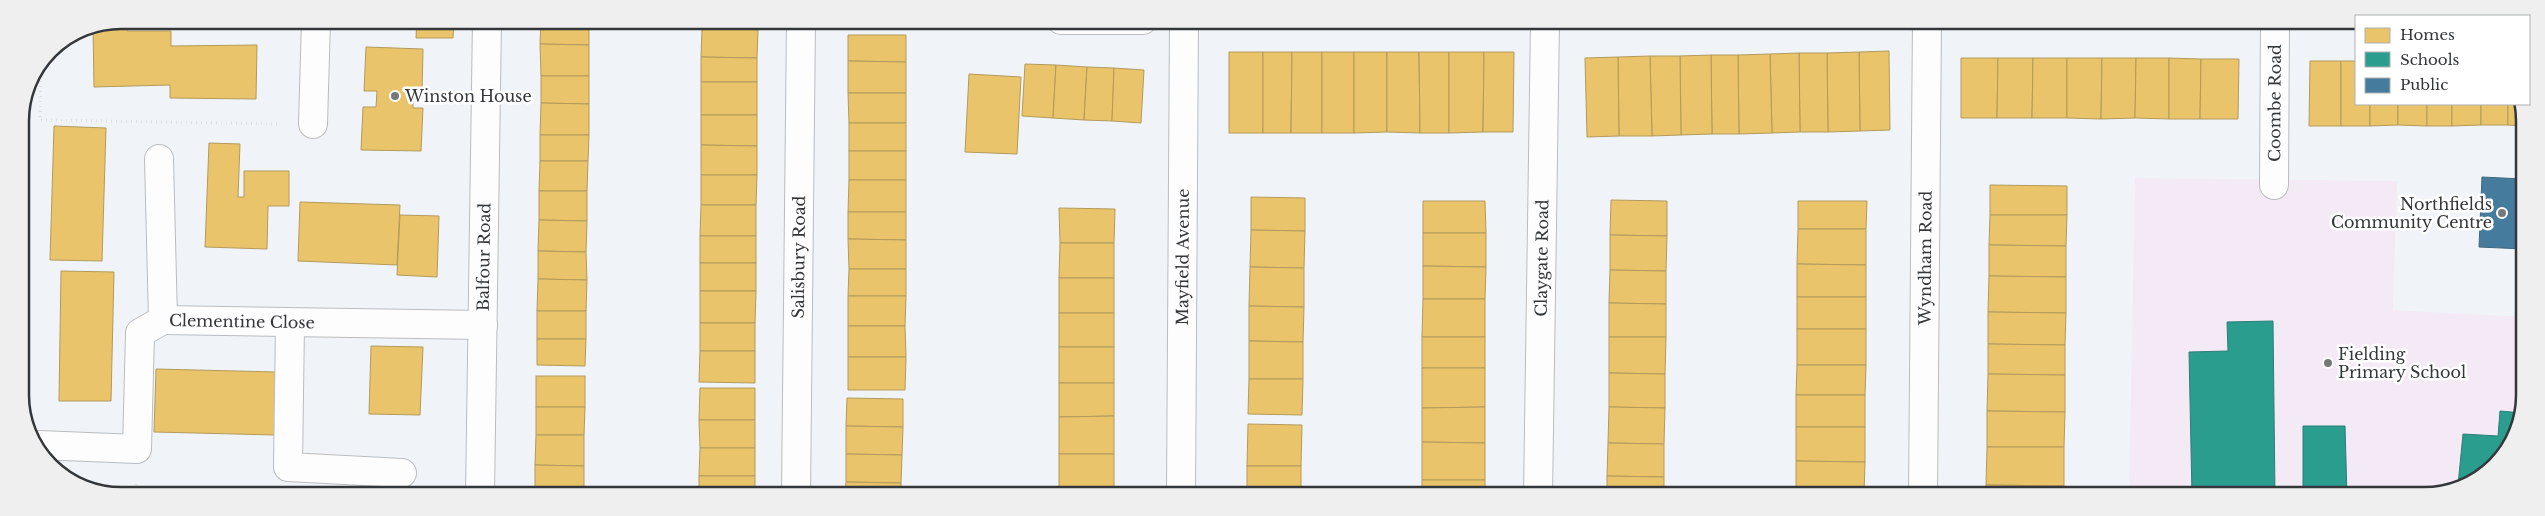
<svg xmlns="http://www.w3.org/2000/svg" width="2545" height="516" viewBox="0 0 2545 516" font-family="'Libre Baskerville',serif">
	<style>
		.education { fill: #f3eaf5 }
		.homes { fill: #e9c46a; stroke: #b39a5c }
		.schools { fill: #2a9d8f; stroke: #2d7e76 }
		.public { fill: #457b9d; stroke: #40677f }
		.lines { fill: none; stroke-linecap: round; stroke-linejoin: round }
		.minor-casing { stroke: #babcbf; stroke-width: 30 }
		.path { stroke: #dddfe0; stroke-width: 3; stroke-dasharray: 1 4; stroke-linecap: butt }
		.minor { stroke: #fdfdfe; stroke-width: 28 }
		.poi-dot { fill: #76797c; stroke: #fff; stroke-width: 2 }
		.labels { text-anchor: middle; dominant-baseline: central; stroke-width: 5; stroke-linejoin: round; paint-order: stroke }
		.poi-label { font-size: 16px; fill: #34373a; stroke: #fff; text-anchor: start }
		.street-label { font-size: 16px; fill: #34373a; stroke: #fff }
		.rim { fill: none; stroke: #34373a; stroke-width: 2.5 }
	</style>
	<rect width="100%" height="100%" fill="#f0f4f8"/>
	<polygon class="education" points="2135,178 2397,181 2393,310 2524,317 2524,409 2512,446 2491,471 2431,496 2129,496"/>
	<g class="homes">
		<polygon points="417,20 454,20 453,38 416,38"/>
		<polygon points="541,20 589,20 589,45 540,44"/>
		<polygon points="127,21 127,31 171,31 171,46 257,45 256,99 170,98 170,85 94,87 93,25"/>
		<polygon points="702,29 758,29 757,58 701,57"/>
		<polygon points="848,35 906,35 906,62 848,61"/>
		<polygon points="540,44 589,45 589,76 541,76"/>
		<polygon points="366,47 423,49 422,92 413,92 413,108 423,108 421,151 361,150 363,107 376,107 377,91 364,91"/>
		<polygon points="1889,51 1890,130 1860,131 1859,52"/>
		<rect x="1229" y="52" width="34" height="81"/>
		<polygon points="1263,52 1292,52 1291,133 1263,133"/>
		<polygon points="1292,52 1322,52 1322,133 1291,133"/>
		<rect x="1322" y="52" width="32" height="81"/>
		<polygon points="1354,52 1387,52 1387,132 1354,133"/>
		<polygon points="1387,52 1419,52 1420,133 1387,132"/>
		<polygon points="1419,52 1449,52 1449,133 1420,133"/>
		<polygon points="1449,52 1484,52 1483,132 1449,133"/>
		<polygon points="1484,52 1514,52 1513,132 1483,132"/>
		<polygon points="1859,52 1860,131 1828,132 1827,53"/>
		<polygon points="1799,53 1827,53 1828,132 1800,132"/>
		<polygon points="1799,53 1800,132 1772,133 1770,54"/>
		<polygon points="1770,54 1772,133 1739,134 1738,55"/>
		<polygon points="1711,55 1738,55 1739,134 1712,134"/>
		<polygon points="1711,55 1712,134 1681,135 1680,56"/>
		<polygon points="1650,56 1680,56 1681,135 1652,136"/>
		<polygon points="1650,56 1652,136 1619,136 1618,57"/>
		<polygon points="701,57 757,58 757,82 701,82"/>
		<polygon points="1618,57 1619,136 1587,137 1585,58"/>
		<polygon points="1961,58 1998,58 1997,118 1961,118"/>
		<polygon points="1998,58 2033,58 2032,118 1997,118"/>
		<polygon points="2033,58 2067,58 2067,118 2032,118"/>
		<polygon points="2067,58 2102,58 2101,119 2067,118"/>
		<polygon points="2102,58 2136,58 2135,118 2101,119"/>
		<polygon points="2136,58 2169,58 2169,119 2135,118"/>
		<polygon points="2169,58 2201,59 2200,119 2169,119"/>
		<polygon points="2201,59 2239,59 2238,119 2200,119"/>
		<polygon points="848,61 906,62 906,93 848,93"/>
		<polygon points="2310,61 2341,61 2341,126 2309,126"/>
		<polygon points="2341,61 2356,61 2356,104 2370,104 2370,126 2341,126"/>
		<polygon points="1025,64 1056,65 1053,118 1022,116"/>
		<polygon points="1056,65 1087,67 1084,120 1053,118"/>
		<polygon points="1087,67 1114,68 1112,121 1084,120"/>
		<polygon points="1114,68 1144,70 1141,123 1112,121"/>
		<polygon points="969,74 1021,77 1017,154 965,152"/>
		<polygon points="541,76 589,76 589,104 541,103"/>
		<rect x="701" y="82" width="56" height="33"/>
		<polygon points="848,93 906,93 906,123 849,123"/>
		<polygon points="541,103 589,104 589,135 540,135"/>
		<polygon points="2370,104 2398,104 2398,125 2370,126"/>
		<polygon points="2398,104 2427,104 2427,126 2398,125"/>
		<rect x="2427" y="104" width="25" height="22"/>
		<polygon points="2452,104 2481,104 2481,125 2452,126"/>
		<rect x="2481" y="104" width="27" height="21"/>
		<polygon points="2508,104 2523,104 2523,126 2508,125"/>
		<polygon points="701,115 757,115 757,146 701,145"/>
		<rect x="849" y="123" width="57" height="28"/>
		<polygon points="54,126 106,128 102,261 50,260"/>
		<polygon points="540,135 589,135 588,161 540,161"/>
		<polygon points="209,143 240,144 238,197 244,197 244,171 289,171 289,206 268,206 267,249 205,247"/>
		<polygon points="701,145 757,146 757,175 701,175"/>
		<rect x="849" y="151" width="57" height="29"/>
		<polygon points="540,161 588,161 587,191 539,191"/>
		<polygon points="701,175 757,175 756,205 701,205"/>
		<polygon points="849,180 906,180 906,212 848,212"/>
		<polygon points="1990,185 2067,186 2067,215 1990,215"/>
		<polygon points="539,191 587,191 587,221 539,220"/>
		<polygon points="1251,197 1305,198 1305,231 1251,230"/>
		<polygon points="1611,200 1667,201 1667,236 1610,235"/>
		<polygon points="1423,201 1485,201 1486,233 1423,233"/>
		<polygon points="1798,201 1867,201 1866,229 1798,229"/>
		<polygon points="300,202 400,205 397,265 298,261"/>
		<polygon points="701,205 756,205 756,236 700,236"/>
		<polygon points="1059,208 1115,209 1114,243 1060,243"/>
		<polygon points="848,212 906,212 906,240 848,239"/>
		<polygon points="400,215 439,216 437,277 397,275"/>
		<polygon points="1990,215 2067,215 2066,246 1989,245"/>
		<polygon points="539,220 587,221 586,252 538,251"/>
		<polygon points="1798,229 1866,229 1866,265 1797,264"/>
		<polygon points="1251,230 1305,231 1304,268 1250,267"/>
		<polygon points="1423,233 1486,233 1486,267 1423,266"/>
		<polygon points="1610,235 1667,236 1666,271 1610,270"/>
		<rect x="700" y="236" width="56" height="27"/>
		<polygon points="848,239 906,240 906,269 849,269"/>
		<polygon points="1060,243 1114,243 1114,278 1059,278"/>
		<polygon points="1989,245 2066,246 2066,277 1989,276"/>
		<polygon points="538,251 586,252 587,280 538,279"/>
		<rect x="700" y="263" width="56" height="28"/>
		<polygon points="1797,264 1866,265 1866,297 1797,297"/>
		<polygon points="1423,266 1486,267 1485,299 1423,299"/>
		<polygon points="1250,267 1304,268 1304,307 1249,306"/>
		<polygon points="849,269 906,269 906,296 848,296"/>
		<polygon points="1610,270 1666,271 1666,304 1609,303"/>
		<polygon points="61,271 114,272 111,401 59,401"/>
		<polygon points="1989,276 2066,277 2066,313 1988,312"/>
		<rect x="1059" y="278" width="55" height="35"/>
		<polygon points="538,279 587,280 586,311 537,311"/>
		<polygon points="700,291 756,291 755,323 700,323"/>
		<polygon points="848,296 906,296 905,326 848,326"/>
		<rect x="1797" y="297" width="69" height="32"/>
		<polygon points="1423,299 1485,299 1485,337 1422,337"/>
		<polygon points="1609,303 1666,304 1666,337 1609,337"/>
		<polygon points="1249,306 1304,307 1303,342 1249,341"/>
		<rect x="537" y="311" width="49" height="28"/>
		<polygon points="1988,312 2066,313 2065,345 1988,344"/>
		<rect x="1059" y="313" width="55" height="34"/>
		<rect x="700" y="323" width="55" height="28"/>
		<polygon points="848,326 905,326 906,357 848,357"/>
		<rect x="1797" y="329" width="69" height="36"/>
		<rect x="1422" y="337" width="63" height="31"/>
		<polygon points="1609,337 1666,337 1665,374 1609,373"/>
		<polygon points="537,339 586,339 585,366 537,365"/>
		<polygon points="1249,341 1303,342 1303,379 1249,379"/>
		<polygon points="1988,344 2065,345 2065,375 1988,374"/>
		<polygon points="371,346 423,347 420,415 369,414"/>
		<rect x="1059" y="347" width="55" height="36"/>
		<polygon points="700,351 755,351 755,383 699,382"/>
		<polygon points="848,357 906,357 905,390 848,390"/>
		<polygon points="1797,365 1866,365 1865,395 1796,395"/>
		<polygon points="1422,368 1485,368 1485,407 1422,408"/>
		<polygon points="156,369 277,372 275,435 154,432"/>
		<polygon points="1609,373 1665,374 1665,408 1609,407"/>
		<polygon points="1988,374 2065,375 2065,412 1987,411"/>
		<rect x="536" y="376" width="49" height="31"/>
		<polygon points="1249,379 1303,379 1302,415 1248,414"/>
		<polygon points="1059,383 1114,383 1114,416 1059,417"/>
		<polygon points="700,388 755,388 755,420 699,420"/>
		<rect x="1796" y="395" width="69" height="32"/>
		<polygon points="847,398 903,399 903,427 846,426"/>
		<polygon points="536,407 585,407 584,435 536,435"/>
		<polygon points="1485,407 1485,443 1422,442 1422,408"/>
		<polygon points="1609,407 1665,408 1664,444 1608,443"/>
		<polygon points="1987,411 2065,412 2064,447 1987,447"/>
		<polygon points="1114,416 1114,454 1059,454 1059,417"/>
		<polygon points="699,420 755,420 755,448 700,448"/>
		<polygon points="1248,424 1302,425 1301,466 1247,466"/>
		<polygon points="846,426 903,427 902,455 846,454"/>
		<polygon points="1796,427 1865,427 1865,462 1796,461"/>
		<polygon points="536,435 584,435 584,466 535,465"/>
		<polygon points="1422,442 1485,443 1485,480 1422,480"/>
		<polygon points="1608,443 1664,444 1664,477 1607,476"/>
		<polygon points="1987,447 2064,447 2064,486 1986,485"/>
		<polygon points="700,448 755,448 755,476 699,476"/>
		<polygon points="846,454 902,455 901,483 846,482"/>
		<rect x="1059" y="454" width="55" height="35"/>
		<polygon points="1796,461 1865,462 1864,496 1796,496"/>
		<polygon points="535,465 584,466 584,495 535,495"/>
		<rect x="1247" y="466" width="54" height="29"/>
		<rect x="699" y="476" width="56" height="19"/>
		<polygon points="1607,476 1664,477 1664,496 1607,496"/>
		<polygon points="1422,480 1485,480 1485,496 1422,495"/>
		<polygon points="846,482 901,483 901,495 845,495"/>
		<polygon points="1986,485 2064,486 2063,496 1986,496"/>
		<rect x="1059" y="489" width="55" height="6"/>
	</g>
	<g class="schools">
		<polygon points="2273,321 2275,496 2192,496 2189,352 2228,351 2227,322"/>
		<polygon points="2500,411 2523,413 2512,446 2491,471 2458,485 2463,434 2498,436"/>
		<polygon points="2303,426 2345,426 2347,496 2303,496"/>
	</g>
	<polygon class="public" points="2482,177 2523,179 2524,249 2479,247"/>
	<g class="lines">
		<g class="minor-casing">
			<g id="minor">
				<polyline points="1061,20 1143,20"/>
				<polyline points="313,124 316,20"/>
				<path id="s1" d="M 159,159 L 163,320 L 483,325"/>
				<path id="s2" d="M 2274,185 L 2275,21"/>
				<polyline points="290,323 288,467 402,473"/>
				<polyline points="39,445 137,449 140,333 163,320"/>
				<path id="s3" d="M 480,495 L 487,20"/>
				<path id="s4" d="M 796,495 L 801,20"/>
				<path id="s5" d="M 1181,495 L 1184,20"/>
				<path id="s6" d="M 1538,496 L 1545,21"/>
				<path id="s7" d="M 1923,496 L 1927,21"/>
			</g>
		</g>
		<g class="path">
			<polyline points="41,61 40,120 278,124"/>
			<polyline points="136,484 135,491 160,492 160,495"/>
		</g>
		<use href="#minor" class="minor"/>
	</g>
	<g class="poi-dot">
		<circle cx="395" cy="96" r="5"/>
		<circle cx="2502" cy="213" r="5"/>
		<circle cx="2328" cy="363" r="5"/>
	</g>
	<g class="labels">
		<g class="poi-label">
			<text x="405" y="96">Winston House</text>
			<text x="2492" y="204" text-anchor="end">Northfields<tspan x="2492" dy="18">Community Centre</tspan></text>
			<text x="2338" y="354">Fielding<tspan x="2338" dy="18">Primary School</tspan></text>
		</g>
		<g class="street-label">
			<text stroke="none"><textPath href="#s2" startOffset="82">Coombe Road</textPath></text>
			<text stroke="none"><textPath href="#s3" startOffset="238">Balfour Road</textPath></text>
			<text stroke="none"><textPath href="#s4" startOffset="238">Salisbury Road</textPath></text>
			<text stroke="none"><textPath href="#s5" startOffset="238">Mayfield Avenue</textPath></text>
			<text stroke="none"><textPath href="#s6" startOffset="238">Claygate Road</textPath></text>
			<text stroke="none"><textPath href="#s7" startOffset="238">Wyndham Road</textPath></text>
			<text stroke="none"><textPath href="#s1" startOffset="240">Clementine Close</textPath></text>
		</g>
	</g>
	<path d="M0 0H2545V516H0ZM121 29H2424A92 92 0 0 1 2516 121V395A92 92 0 0 1 2424 487H121A92 92 0 0 1 29 395V121A92 92 0 0 1 121 29Z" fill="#efefef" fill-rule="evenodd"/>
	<path class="rim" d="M121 29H2424A92 92 0 0 1 2516 121V395A92 92 0 0 1 2424 487H121A92 92 0 0 1 29 395V121A92 92 0 0 1 121 29Z"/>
	<rect x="2355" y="15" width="175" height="90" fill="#ffffff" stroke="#aeafb0"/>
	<rect x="2365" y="28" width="25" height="15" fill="#e9c46a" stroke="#aeafb0"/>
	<text x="2400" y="40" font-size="15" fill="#34373a">Homes</text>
	<rect x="2365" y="52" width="25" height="15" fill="#2a9d8f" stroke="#aeafb0"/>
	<text x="2400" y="65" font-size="15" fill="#34373a">Schools</text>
	<rect x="2365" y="78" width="25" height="15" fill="#457b9d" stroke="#aeafb0"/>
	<text x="2400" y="90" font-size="15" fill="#34373a">Public</text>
</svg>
